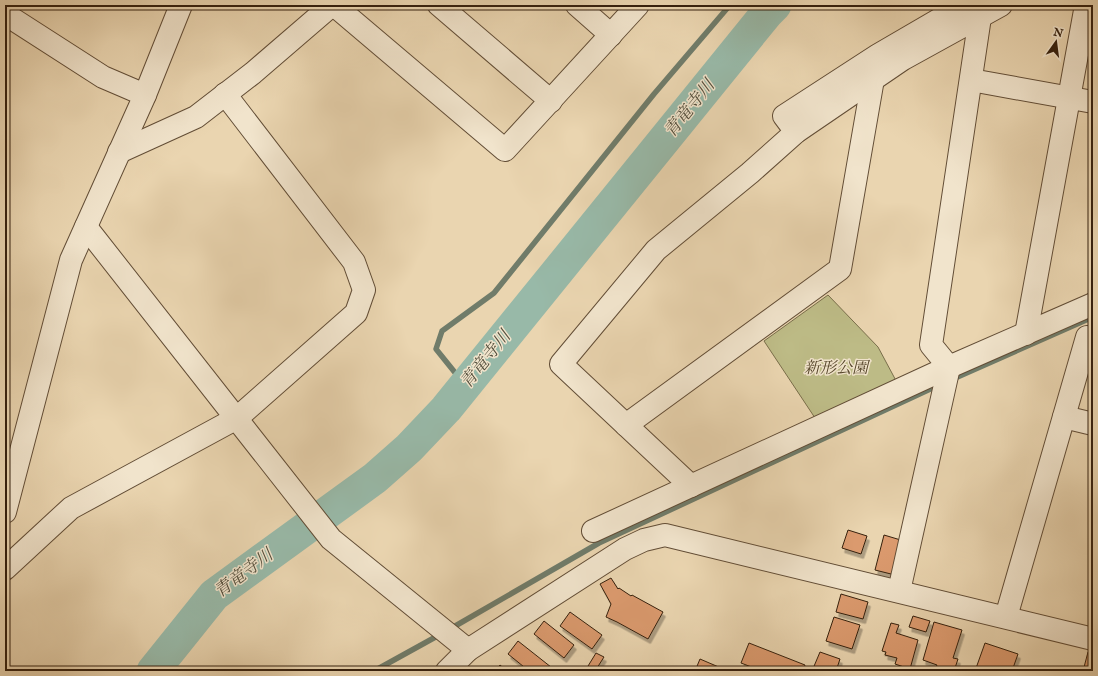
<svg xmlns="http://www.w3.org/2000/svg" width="1098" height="676" viewBox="0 0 1098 676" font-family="'IM FELL English','Noto Serif JP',serif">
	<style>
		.green { fill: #bdbb86; stroke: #796e4a }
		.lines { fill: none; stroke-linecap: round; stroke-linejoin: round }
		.stream { stroke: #707c6a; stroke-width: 5.5 }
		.river { stroke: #98b9a8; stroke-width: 33 }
		.building { fill: #db9a6e; stroke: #35200e; filter: url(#shadow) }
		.minor-casing { stroke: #624d36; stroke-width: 24 }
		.minor { stroke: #f1e4cc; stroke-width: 22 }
		.labels { text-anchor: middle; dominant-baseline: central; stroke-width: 3; stroke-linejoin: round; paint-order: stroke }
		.park-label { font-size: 16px; font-style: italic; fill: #57472c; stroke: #f1e4cc }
		.water-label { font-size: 17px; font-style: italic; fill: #534e3c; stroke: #f1e4cc }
	</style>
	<defs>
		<filter id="shadow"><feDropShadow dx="2.5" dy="4.5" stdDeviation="0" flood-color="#0004"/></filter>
	</defs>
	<rect width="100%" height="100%" fill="#ead5b0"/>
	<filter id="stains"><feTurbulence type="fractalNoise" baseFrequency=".005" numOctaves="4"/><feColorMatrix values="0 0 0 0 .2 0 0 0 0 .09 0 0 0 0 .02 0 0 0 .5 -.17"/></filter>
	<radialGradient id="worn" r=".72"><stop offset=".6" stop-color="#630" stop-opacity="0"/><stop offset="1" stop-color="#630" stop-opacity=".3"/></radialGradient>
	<polygon class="green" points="828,295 878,347 901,390 821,427 764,341"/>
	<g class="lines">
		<g class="stream">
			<polyline points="953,379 1093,317"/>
			<polyline points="465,385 436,349 442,331 494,293 654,94 730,5"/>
			<polyline points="450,629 599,543 939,385"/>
			<polyline points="374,671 441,634"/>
		</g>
		<polyline class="river" points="153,671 214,595 375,478 409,448 446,409 767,13 775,5"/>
	</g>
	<g class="building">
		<polygon points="848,530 867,536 861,554 842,548"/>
		<polygon points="884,535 904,541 895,575 875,570"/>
		<polygon points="611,578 618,589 619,588 631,596 632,595 663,612 648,639 617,622 606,617 611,604 600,584"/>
		<polygon points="841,594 868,602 863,619 836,612"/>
		<polygon points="570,612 602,635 592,649 560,626"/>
		<polygon points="913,616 930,621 926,632 909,627"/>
		<polygon points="834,617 860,625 852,649 826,641"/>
		<polygon points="544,621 574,645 564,658 534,634"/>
		<polygon points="934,622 962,630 953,658 958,659 954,671 941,671 935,669 937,665 923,660"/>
		<polygon points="891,623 899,625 896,633 918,640 910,669 895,664 897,658 885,655 886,652 882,651"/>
		<polygon points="518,641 556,671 529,671 508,654"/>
		<polygon points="749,643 805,665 803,671 762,671 741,663"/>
		<polygon points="985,643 1018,654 1012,671 975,671"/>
		<polygon points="820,652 840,659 836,671 829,669 829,671 812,671"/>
		<polygon points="1088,652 1093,653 1093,671 1083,671"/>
		<polygon points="596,653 604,657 597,668 602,671 585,671"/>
		<polygon points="700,659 728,671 695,671"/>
		<polygon points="500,665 507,671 495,671"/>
	</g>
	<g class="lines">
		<g class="minor-casing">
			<g id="minor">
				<polyline points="334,5 505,150 638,5"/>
				<polyline points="439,5 551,101"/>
				<polyline points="577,5 611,35"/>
				<polyline points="5,14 103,77 145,95"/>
				<polyline points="971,80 1093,102"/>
				<polyline points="796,132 784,116 878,55 964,5"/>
				<polyline points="119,152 196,117 253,73 332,5"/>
				<polyline points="86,227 331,539 468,650"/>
				<polyline points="1026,334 1086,5"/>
				<polyline points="1064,417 1093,424"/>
				<polyline points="626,425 840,269 873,79"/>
				<polyline points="691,486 561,364 656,250 750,173 796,132 903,59 1001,5"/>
				<polyline points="5,512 71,260 145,95 181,5"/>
				<polyline points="593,531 949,367 1093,304"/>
				<polyline points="5,569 71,508 237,418 356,313 364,290 354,262 225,94"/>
				<polyline points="899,591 949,367 931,345 980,17"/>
				<polyline points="1006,617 1087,337"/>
				<polyline points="447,671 468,650 625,549 644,540 665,535 1093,639"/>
			</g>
		</g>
		<use href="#minor" class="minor"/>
	</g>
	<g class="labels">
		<g class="park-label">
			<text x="836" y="369">新形公園</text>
		</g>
		<g class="water-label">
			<text transform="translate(690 109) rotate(-51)">青竜寺川</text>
			<text transform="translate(486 360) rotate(-51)">青竜寺川</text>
			<text transform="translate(244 574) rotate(-37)">青竜寺川</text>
		</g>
	</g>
	<rect width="1098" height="676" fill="none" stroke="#ead5b0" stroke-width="20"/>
	<rect x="6" y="6" width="1086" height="664" fill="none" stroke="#35200e" stroke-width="2"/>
	<rect x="10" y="10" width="1078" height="656" fill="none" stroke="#35200e"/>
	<g transform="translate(1056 42) rotate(14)" stroke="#f1e4cc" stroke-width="3" paint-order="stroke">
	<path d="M0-3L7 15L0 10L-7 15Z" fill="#35200e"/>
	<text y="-6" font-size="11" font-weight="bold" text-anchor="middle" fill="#35200e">N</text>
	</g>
	<rect width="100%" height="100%" filter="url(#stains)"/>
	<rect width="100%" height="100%" fill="url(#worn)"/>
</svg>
